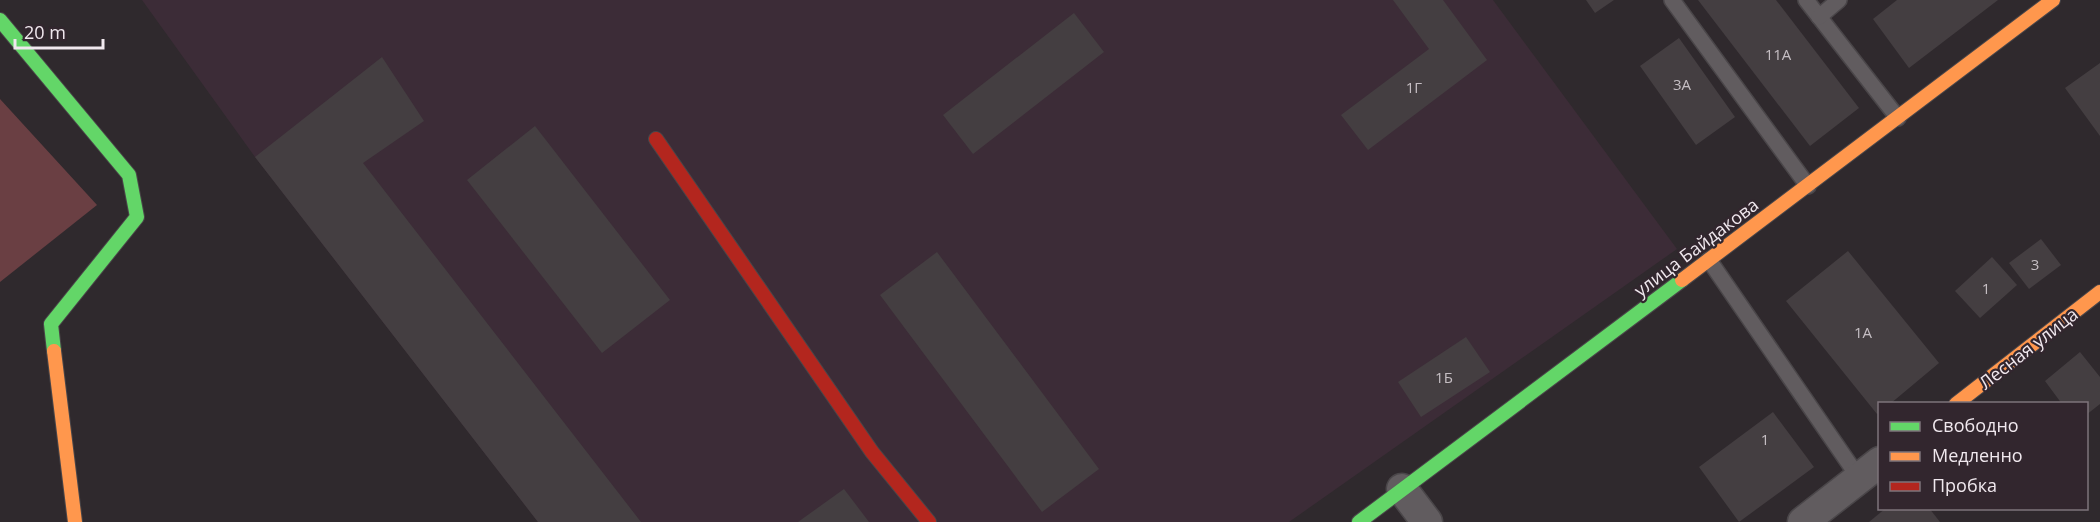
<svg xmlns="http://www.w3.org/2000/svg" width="2100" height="522" viewBox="0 0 2100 522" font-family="'Open Sans',sans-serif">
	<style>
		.built { fill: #3c2c37 }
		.green { fill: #6a3f43 }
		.building { fill: #443e41 }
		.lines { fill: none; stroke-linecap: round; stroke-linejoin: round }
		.lane-casing { stroke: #4a4649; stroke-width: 18 }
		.street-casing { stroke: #4a4649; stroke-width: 33 }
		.fast-casing { stroke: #4a4649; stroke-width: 16 }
		.slow-casing { stroke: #4a4649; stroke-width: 16 }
		.jam-casing { stroke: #4a4649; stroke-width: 16 }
		.lane { stroke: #615c5f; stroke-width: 15 }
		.street { stroke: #615c5f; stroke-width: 30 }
		.fast { stroke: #63d668; stroke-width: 14 }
		.slow { stroke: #ff974d; stroke-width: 14 }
		.jam { stroke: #b3261e; stroke-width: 14 }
		.labels { text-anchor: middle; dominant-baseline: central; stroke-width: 4.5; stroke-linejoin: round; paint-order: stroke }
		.number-label { font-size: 15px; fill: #c5bec3 }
		.street-label { font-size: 18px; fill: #f0e8ee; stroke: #32262e }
	</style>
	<rect width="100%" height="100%" fill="#2f292d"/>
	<polygon class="built" points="142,0 1493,0 1677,249 1289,522 538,522 255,157"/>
	<polygon class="green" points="0,99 97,205 0,282"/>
	<g class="building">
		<polygon points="1393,0 1443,0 1487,60 1368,150 1341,115 1429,49"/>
		<polygon points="1586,0 1614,0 1595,13"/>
		<polygon points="1698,0 1776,0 1859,108 1810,146"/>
		<polygon points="1897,0 1998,0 1909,68 1873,19"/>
		<polygon points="1074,13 1104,52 973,154 943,115"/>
		<polygon points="1679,38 1735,117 1696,145 1640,66"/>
		<polygon points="382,57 424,121 363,163 641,522 538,522 255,157"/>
		<polygon points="2100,63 2100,136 2065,88"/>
		<polygon points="535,126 670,300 602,353 467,180"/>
		<polygon points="2041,239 2061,265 2029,289 2009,263"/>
		<polygon points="1848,251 1939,363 1890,404 1880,404 1880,412 1877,414 1786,301"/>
		<polygon points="937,252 1099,469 1042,512 880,295"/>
		<polygon points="1992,257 2017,285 1980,318 1955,291"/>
		<polygon points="1466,337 1490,372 1421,417 1398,382"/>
		<polygon points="2080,352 2100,377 2100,404 2086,415 2086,404 2062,404 2045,381"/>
		<polygon points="1773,412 1814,467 1739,522 1699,467"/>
		<polygon points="844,489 869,522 798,522"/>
		<polygon points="1886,508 1929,508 1940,522 1869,522"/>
	</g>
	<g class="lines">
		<g class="lane-casing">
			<g id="lane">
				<polyline points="1672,0 1808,186"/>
				<polyline points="1806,0 1898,118"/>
				<polyline points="1819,17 1839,0"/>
				<polyline points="1709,260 1859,478"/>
			</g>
		</g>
		<g class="street-casing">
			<g id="street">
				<polyline points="1402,489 1427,522"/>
				<polyline points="1803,522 1880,462"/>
			</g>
		</g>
		<g class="fast-casing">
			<g id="fast">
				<polyline points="0,20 129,175 137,217 51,324 54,351"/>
				<polyline points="1359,522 1682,280"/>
			</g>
		</g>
		<g class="slow-casing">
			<g id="slow">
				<polyline points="1682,280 2053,0"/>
				<polyline points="54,351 75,522"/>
				<polyline points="1956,404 2100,292"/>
			</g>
		</g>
		<g class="jam-casing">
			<polyline id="jam" points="656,139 872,452 929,522"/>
		</g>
		<use href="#lane" class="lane"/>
		<use href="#street" class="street"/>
		<use href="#fast" class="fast"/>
		<use href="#slow" class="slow"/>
		<use href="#jam" class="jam"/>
	</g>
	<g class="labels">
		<g class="number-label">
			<text x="1778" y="54">11А</text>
			<text x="1682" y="84">3А</text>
			<text x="1414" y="87">1Г</text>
			<text x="2035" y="264">3</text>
			<text x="1986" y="288">1</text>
			<text x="1863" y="332">1А</text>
			<text x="1444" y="377">1Б</text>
			<text x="1765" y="439">1</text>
		</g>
		<g class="street-label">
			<text transform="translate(1696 247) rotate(-37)">улица Байдакова</text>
			<text transform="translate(2028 348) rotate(-38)">Лесная улица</text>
		</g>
	</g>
	<rect x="1878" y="402" width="210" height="108" fill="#32262e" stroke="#7e747b" stroke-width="1.5"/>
	<rect x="1890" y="422" width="30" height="9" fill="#63d668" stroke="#7e747b" stroke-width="1.5"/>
	<text x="1932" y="432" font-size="18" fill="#f0e8ee">Свободно</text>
	<rect x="1890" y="452" width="30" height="9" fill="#ff974d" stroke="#7e747b" stroke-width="1.5"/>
	<text x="1932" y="462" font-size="18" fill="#f0e8ee">Медленно</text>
	<rect x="1890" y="482" width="30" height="9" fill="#b3261e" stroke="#7e747b" stroke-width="1.5"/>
	<text x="1932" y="492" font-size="18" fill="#f0e8ee">Пробка</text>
	<path d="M15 39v9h88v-9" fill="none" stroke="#f0e8ee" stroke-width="3"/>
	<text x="24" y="39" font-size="18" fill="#f0e8ee" stroke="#32262e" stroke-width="4.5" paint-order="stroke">20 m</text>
</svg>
